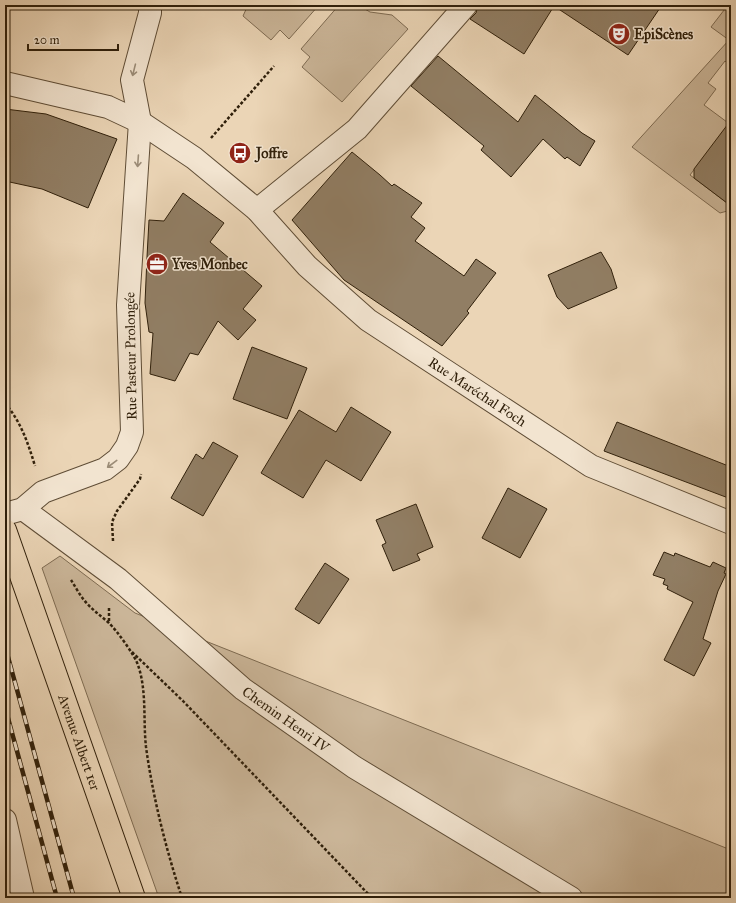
<svg xmlns="http://www.w3.org/2000/svg" width="736" height="903" viewBox="0 0 736 903" font-family="'IM FELL Great Primer',serif">
	<style>
		.green { fill: #cbb699; stroke: #7e6b52 }
		.building { fill: #917e64; stroke: #30200b }
		.lines { fill: none; stroke-linecap: round; stroke-linejoin: round }
		.minor-casing { stroke: #5f4d36; stroke-width: 24 }
		.major-casing { stroke: #30200b; stroke-width: 24 }
		.path { stroke: #30200b; stroke-width: 2.5; stroke-dasharray: 3 2; stroke-linecap: butt }
		.minor { stroke: #f2e4d0; stroke-width: 22 }
		.major { stroke: #ebd5b6; stroke-width: 22 }
		.rail-casing { stroke: #30200b; stroke-width: 4.5 }
		.rail { stroke: #f2e4d0; stroke-width: 3; stroke-dasharray: 9; stroke-linecap: butt }
		.oneway { stroke: #9b8c77 }
		.labels { text-anchor: middle; dominant-baseline: central; stroke-width: 3; stroke-linejoin: round; paint-order: stroke }
		.poi-label { font-size: 14px; font-weight: bold; fill: #30200b; stroke: #f2e4d0; text-anchor: start }
		.street-label { font-size: 14px; fill: #30200b; stroke: #f2e4d0 }
	</style>
	<rect width="100%" height="100%" fill="#ebd5b6"/>
	<filter id="stains"><feTurbulence type="fractalNoise" baseFrequency=".005" numOctaves="4"/><feColorMatrix values="0 0 0 0 .2 0 0 0 0 .09 0 0 0 0 .02 0 0 0 .5 -.17"/></filter>
	<radialGradient id="worn" r=".72"><stop offset=".6" stop-color="#630" stop-opacity="0"/><stop offset="1" stop-color="#630" stop-opacity=".3"/></radialGradient>
	<g class="green">
		<polygon points="248,5 319,5 289,39 280,30 271,40 243,16"/>
		<polygon points="339,5 358,5 370,12 392,15 408,29 342,102 302,67 310,57 301,49"/>
		<polygon points="728,5 731,5 731,37 729,39 731,41 731,66 725,61 708,83 716,89 704,105 731,125 724,130 690,175 731,206 731,210 720,213 632,147 729,40 711,27"/>
		<polygon points="60,556 135,613 731,850 731,898 159,898 42,568"/>
	</g>
	<g class="building">
		<polygon points="478,5 662,5 628,55 554,6 524,54 470,19 476,13"/>
		<polygon points="438,56 518,122 535,95 582,133 595,141 580,166 567,157 565,159 543,139 511,177 481,150 484,146 411,86"/>
		<polygon points="5,109 46,114 117,139 88,208 42,189 5,181"/>
		<polygon points="731,120 731,206 694,178 694,169"/>
		<polygon points="352,152 380,175 392,186 394,184 422,203 411,217 425,228 415,241 464,276 476,259 496,273 467,311 469,313 442,346 344,280 292,220"/>
		<polygon points="183,193 224,223 210,242 262,286 243,309 256,320 238,340 218,321 198,355 190,353 175,381 150,374 153,333 149,332 145,303 147,257 149,220 164,221"/>
		<polygon points="601,252 611,269 617,288 568,309 557,297 548,275"/>
		<polygon points="252,347 307,368 287,419 233,399"/>
		<polygon points="351,407 391,432 361,481 326,460 303,498 261,473 299,410 336,432"/>
		<polygon points="617,422 731,467 731,499 604,451"/>
		<polygon points="213,442 238,456 203,516 171,498 196,454 203,459"/>
		<polygon points="508,488 547,509 520,558 482,538"/>
		<polygon points="416,504 433,547 417,554 420,560 393,571 382,545 386,543 376,520"/>
		<polygon points="664,552 674,556 675,553 710,567 713,562 726,568 724,573 726,574 718,591 703,639 711,643 694,676 664,660 693,602 667,589 668,586 663,584 665,579 653,575"/>
		<polygon points="325,563 349,579 319,624 295,609"/>
	</g>
	<g class="lines">
		<g class="minor-casing">
			<g id="minor">
				<path id="s1" d="M 5,83 L 108,107 L 140,122 L 194,158 L 257,210 L 307,266 L 368,320 L 591,466 L 731,523"/>
				<polyline points="257,210 357,129 466,5"/>
				<path id="s2" d="M 23,509 L 118,579 L 243,689 L 354,767 L 571,898"/>
				<polyline points="5,514 23,509 43,492 105,469 118,459 127,446 132,432 128,305 140,122 132,80 150,13 150,5"/>
				<polyline points="5,820 23,898"/>
			</g>
		</g>
		<g class="major-casing">
			<g id="major">
				<path id="s3" d="M 5,530 L 134,898"/>
			</g>
		</g>
		<g class="path">
			<polyline points="211,138 274,66"/>
			<path d="M 5,403 C 21,422 28,443 35,466"/>
			<polyline points="113,541 112,522 117,511 140,479 141,474"/>
			<path d="M 71,580 C 75,586 79,594 84,600 C 91,609 100,615 109,623 C 117,631 134,654 138,665 C 147,691 143,720 146,747 C 153,798 166,849 182,898"/>
			<polyline points="109,608 109,623"/>
			<polyline points="132,652 183,701 372,898"/>
		</g>
		<use href="#minor" class="minor"/>
		<use href="#major" class="major"/>
		<g class="rail-casing">
			<g id="rail">
				<polyline points="5,646 74,898"/>
				<polyline points="5,707 57,898"/>
			</g>
		</g>
		<use href="#rail" class="rail"/>
	</g>
	<defs><path id="oneway-shaft" d="M-6 0H5M1.5-3L5.5 0L1.5 3" fill="none" stroke-width="1.6" stroke-linecap="round" stroke-linejoin="round"/></defs>
	<g class="oneway">
		<use href="#oneway-shaft" transform="translate(134 70) rotate(104)"/>
		<use href="#oneway-shaft" transform="translate(138 161) rotate(94)"/>
		<use href="#oneway-shaft" transform="translate(112 464) rotate(143)"/>
	</g>
	<defs>
		<g id="theatre-disc" transform="scale(1.15)"><circle r="9.5" fill="#8f2418" stroke="#f2e4d0"/><path d="M-5-5.5Q0-4 5-5.5V0Q5 5 0 6Q-5 5-5 0ZM-3.3-2.5H-1v1.5H-3.3ZM1-2.5H3.3v1.5H1ZM-2.8 1Q0 5.5 2.8 1Z" fill="#fff"/></g>
		<g id="bus-disc" transform="scale(1.15)"><circle r="9.5" fill="#8f2418" stroke="#f2e4d0"/><path d="M-5-6H5V4H4V6H2V4H-2V6H-4V4H-5ZM-3.5-4V0h7V-4ZM-3.5 1.2v1.5H-2V1.2ZM2 1.2v1.5H3.5V1.2Z" fill="#fff"/></g>
		<g id="office-disc" transform="scale(1.15)"><circle r="9.5" fill="#8f2418" stroke="#f2e4d0"/><path d="M-6-3h4V-5.5h4V-3h4V5H-6ZM-1-4.5V-3h2v-1.5ZM-6 0V1H6V0Z" fill="#fff"/></g>
	</defs>
	<g fill-rule="evenodd">
		<use href="#theatre-disc" x="619" y="34"/>
		<use href="#bus-disc" x="240" y="153"/>
		<use href="#office-disc" x="157" y="264"/>
	</g>
	<g class="labels">
		<g class="poi-label">
			<text x="634" y="34">EpiScènes</text>
			<text x="256" y="153">Joffre</text>
			<text x="172" y="264">Yves Monbec</text>
		</g>
		<g class="street-label">
			<text transform="translate(131 356) rotate(-91)">Rue Pasteur Prolongée</text>
			<text stroke="none"><textPath href="#s1" startOffset="575">Rue Maréchal Foch</textPath></text>
			<text stroke="none"><textPath href="#s2" startOffset="337">Chemin Henri IV</textPath></text>
			<text stroke="none"><textPath href="#s3" startOffset="225">Avenue Albert 1er</textPath></text>
		</g>
	</g>
	<rect width="736" height="903" fill="none" stroke="#ebd5b6" stroke-width="20"/>
	<rect x="6" y="6" width="724" height="891" fill="none" stroke="#30200b" stroke-width="2"/>
	<rect x="10" y="10" width="716" height="883" fill="none" stroke="#30200b"/>
	<path d="M28 44v6h90v-6" fill="none" stroke="#30200b" stroke-width="2"/>
	<text x="34" y="44" font-size="12" fill="#30200b" stroke="#f2e4d0" stroke-width="3" paint-order="stroke">20 m</text>
	<rect width="100%" height="100%" filter="url(#stains)"/>
	<rect width="100%" height="100%" fill="url(#worn)"/>
</svg>
